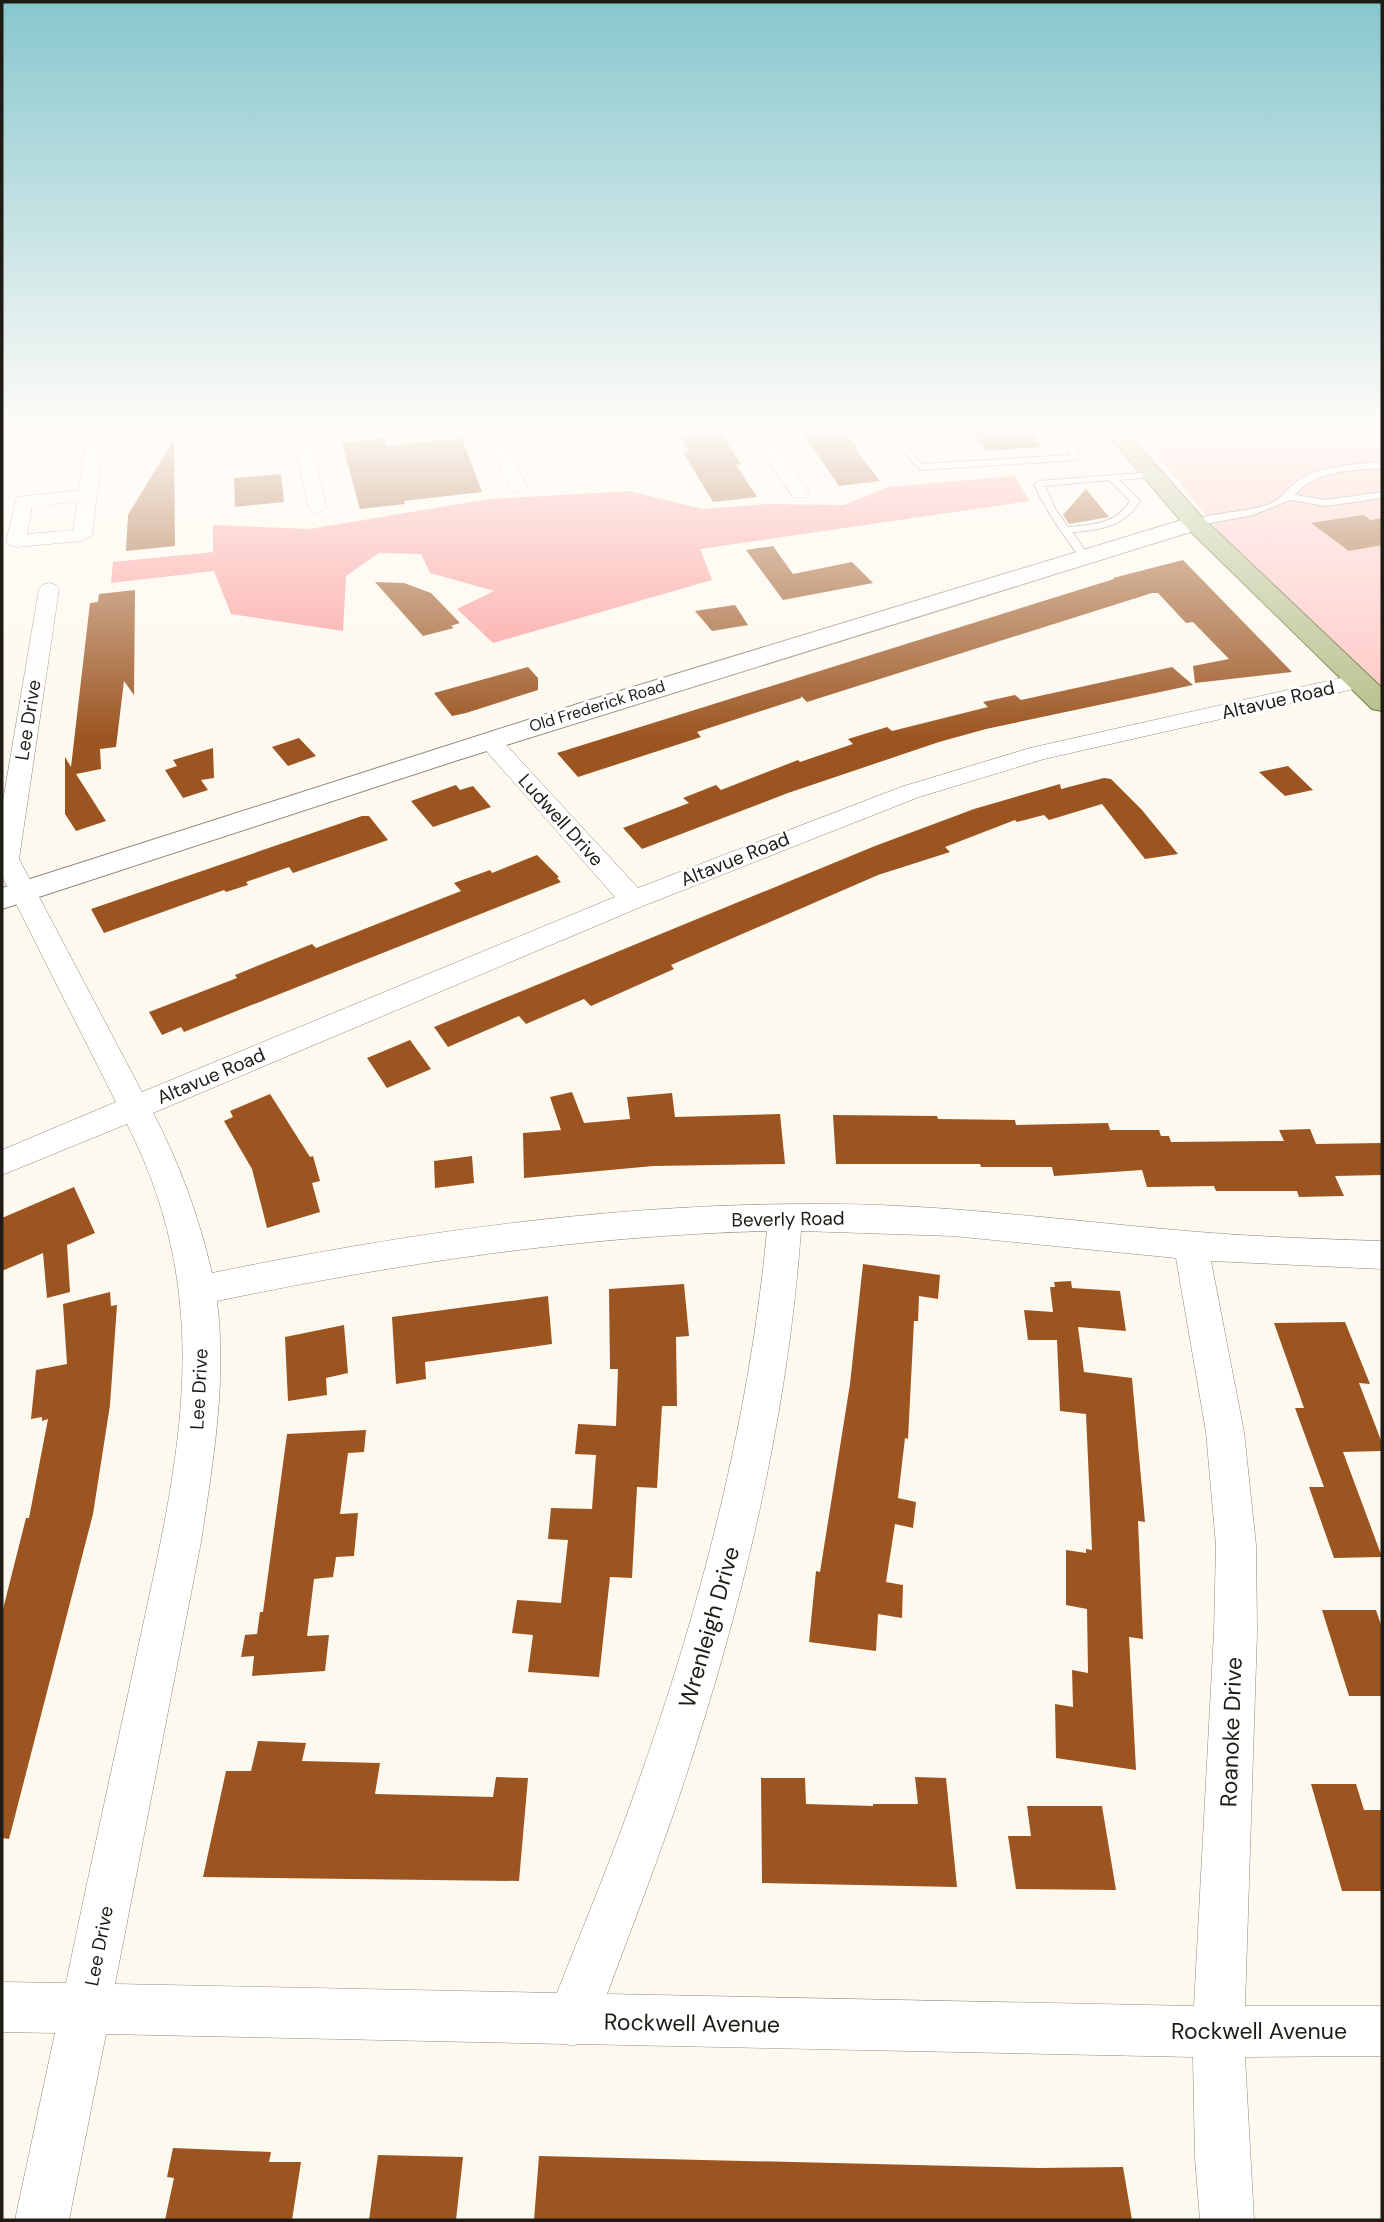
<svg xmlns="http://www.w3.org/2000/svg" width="1384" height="2222" viewBox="0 0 1384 2222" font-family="'DM Sans',sans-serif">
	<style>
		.green { fill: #ffc3c1 }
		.forest { fill: #f99a99 }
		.building { fill: #9c5521 }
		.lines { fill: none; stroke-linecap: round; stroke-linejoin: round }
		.lane-casing { stroke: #908879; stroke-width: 2 }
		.street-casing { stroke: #908879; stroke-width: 1 }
		.secondary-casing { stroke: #908879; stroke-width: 2 }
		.primary-casing { stroke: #5f672a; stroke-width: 2 }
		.path { stroke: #96928a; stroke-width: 2.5; stroke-dasharray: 1 3.5; stroke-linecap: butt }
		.lane { fill: #fff; fill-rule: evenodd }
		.street { fill: #fff; fill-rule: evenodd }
		.secondary { fill: #fff; fill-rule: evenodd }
		.primary { fill: #b3bc86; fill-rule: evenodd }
		.labels { text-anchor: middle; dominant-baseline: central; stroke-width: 6; stroke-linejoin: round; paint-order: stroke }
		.far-street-label { font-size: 16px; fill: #1f1c16; stroke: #fff }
		.street-label { font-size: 19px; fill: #1f1c16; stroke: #fff }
		.near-street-label { font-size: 23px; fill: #1f1c16; stroke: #fff }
	</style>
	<rect width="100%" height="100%" fill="#fef9ef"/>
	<polygon class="green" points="1134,427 1382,427 1382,693 1233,549"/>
	<polygon class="forest" points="1014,476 1030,501 700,549 712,580 493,643 457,609 494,591 430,573 421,554 379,553 346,576 343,631 231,614 214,571 111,583 113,562 213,552 213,525 309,529 489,499 629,491 703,509 767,504 844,505 888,487"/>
	<g class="building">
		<polygon points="798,427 841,427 859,449 855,449 880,481 839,486"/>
		<polygon points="969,427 1027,427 1042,447 986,451"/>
		<polygon points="720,432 741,464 736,465 757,497 713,502 683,452 689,451 680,436"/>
		<polygon points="384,438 387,446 462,438 482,492 404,501 405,504 360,509 342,443"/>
		<polygon points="174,439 175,546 126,551 128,515"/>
		<polygon points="281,474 284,502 235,507 234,478"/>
		<polygon points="1086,489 1109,517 1069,524 1063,515"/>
		<polygon points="1363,515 1371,520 1382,518 1382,545 1349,551 1311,523"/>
		<polygon points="773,546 793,574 852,562 873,583 783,600 746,550"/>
		<polygon points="1183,560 1292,672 1195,683 1193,666 1229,659 1193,622 1186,623 1158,593 1152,593 807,702 801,696 801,698 697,732 701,737 578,777 557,753 1114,579 1113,578"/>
		<polygon points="375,582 404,583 431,593 460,623 451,626 454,628 423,636"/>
		<polygon points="135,590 134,695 124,681 116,747 100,749 101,769 76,774 106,821 76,831 65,814 65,757 71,767 90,603 98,602 99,594"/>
		<polygon points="735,605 748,625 712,631 695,611"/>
		<polygon points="528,667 538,678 538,690 466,713 452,716 434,693"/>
		<polygon points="1172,667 1193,685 986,729 939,742 788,793 642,849 623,828 689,803 683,798 716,785 721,790 798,760 800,762 853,744 848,739 887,727 892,731 988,707 983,702 1015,695 1021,700"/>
		<polygon points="299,738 316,756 288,766 272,747"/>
		<polygon points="213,748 214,778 201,780 208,790 183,798 165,770 177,766 173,760"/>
		<polygon points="1288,766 1313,790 1285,796 1259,772"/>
		<polygon points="1104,778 1111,779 1142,810 1178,854 1145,859 1102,804 1049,820 1044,815 1017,822 1015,820 945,847 950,852 878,875 671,965 674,969 591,1006 584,999 526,1024 519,1016 448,1047 434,1027 875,846 974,809 1060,784 1061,789"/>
		<polygon points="456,785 460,790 473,786 491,807 433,827 411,801"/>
		<polygon points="362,816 369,816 388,840 293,873 289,867 246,882 248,885 226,892 224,890 104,933 91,909"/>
		<polygon points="537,855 559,877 557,878 561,882 184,1032 181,1027 162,1035 149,1012 237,978 235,975 312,944 316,948 461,891 454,883 490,870 492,873"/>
		<polygon points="410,1040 431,1069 387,1088 367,1058"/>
		<polygon points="572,1092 584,1123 630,1119 627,1097 672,1093 675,1117 780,1114 785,1164 653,1166 524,1178 523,1133 561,1130 550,1097"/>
		<polygon points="270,1094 310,1157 313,1156 320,1181 312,1183 320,1212 267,1228 252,1169 224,1121 233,1117 230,1111"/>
		<polygon points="833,1115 937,1116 938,1119 1015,1120 1016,1125 1108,1123 1110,1130 1159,1130 1161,1136 1169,1136 1171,1142 1284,1141 1279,1130 1310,1129 1316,1144 1382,1143 1382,1175 1335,1176 1344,1196 1299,1197 1297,1191 1216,1191 1214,1186 1147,1187 1142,1170 1054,1176 1052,1167 981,1167 980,1164 836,1164"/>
		<polygon points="472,1156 474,1183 435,1188 434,1161"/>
		<polygon points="74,1187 95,1233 67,1245 70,1292 47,1298 43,1253 2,1271 2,1218"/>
		<polygon points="863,1264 940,1275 938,1299 919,1296 918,1321 914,1321 908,1439 905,1438 898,1498 916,1502 913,1528 895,1524 886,1582 903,1585 902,1618 878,1614 876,1651 809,1642 816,1571 820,1572 850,1384"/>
		<polygon points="1071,1281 1072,1288 1120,1291 1126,1331 1078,1327 1084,1372 1132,1378 1145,1522 1138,1521 1143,1639 1129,1637 1136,1770 1056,1758 1055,1704 1073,1707 1072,1670 1088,1673 1087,1609 1066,1605 1066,1550 1086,1553 1086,1549 1092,1550 1086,1414 1060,1411 1057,1340 1028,1340 1024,1310 1053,1312 1050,1287 1055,1287 1054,1282"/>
		<polygon points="684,1284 689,1336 676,1337 677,1406 662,1406 657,1488 637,1487 632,1578 610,1577 599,1677 528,1672 533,1635 512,1633 517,1600 561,1603 568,1540 548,1539 551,1508 592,1509 596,1455 575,1454 578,1424 616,1426 618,1369 610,1369 609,1289"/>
		<polygon points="110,1292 111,1306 117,1305 110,1405 93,1514 9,1839 2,1838 2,1613 26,1518 29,1518 48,1419 42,1421 42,1417 31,1419 36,1370 67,1364 63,1304"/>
		<polygon points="548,1296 552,1344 425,1362 426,1379 396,1384 392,1317"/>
		<polygon points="1345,1322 1370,1384 1359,1383 1382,1443 1382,1451 1343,1452 1382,1557 1334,1558 1309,1487 1324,1487 1295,1408 1304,1408 1274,1323"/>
		<polygon points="344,1325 348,1373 326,1378 327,1395 288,1401 285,1337"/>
		<polygon points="366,1430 364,1452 348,1453 340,1514 358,1513 354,1556 336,1557 333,1577 314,1579 307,1636 329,1635 325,1671 252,1676 254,1656 241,1657 245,1635 257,1634 260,1612 263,1612 287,1434"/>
		<polygon points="1322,1610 1376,1610 1382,1628 1382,1696 1349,1696"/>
		<polygon points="258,1741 306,1743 302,1761 380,1763 375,1794 493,1797 496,1777 528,1778 519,1881 203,1877 226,1771 251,1771"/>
		<polygon points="915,1777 946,1778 957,1887 762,1883 761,1778 805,1778 806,1804 873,1806 873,1804 918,1804"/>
		<polygon points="1311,1784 1356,1784 1364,1810 1382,1810 1382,1891 1342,1891"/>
		<polygon points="1027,1806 1102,1806 1116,1890 1016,1889 1008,1836 1031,1836"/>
		<polygon points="173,2148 271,2152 269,2162 301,2162 292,2220 165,2220 174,2178 167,2177"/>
		<polygon points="378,2155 463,2157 456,2220 369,2220"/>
		<polygon points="539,2156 1040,2168 1123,2167 1132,2220 534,2220"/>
	</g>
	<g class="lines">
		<g class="lane-casing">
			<g id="lane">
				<polygon points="883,427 891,427 922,464 1071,455 1049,427 1057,427 1081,457 1077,460 920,470"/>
				<path d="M 1382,462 L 1382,468 C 1353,470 1315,470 1295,495 L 1326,500 L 1382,492 L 1382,498 L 1326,506 L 1290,500 L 1253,515 L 1195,526 L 1190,523 C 1207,512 1243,513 1264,506 C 1284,499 1284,491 1298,481 C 1316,466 1359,464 1382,462 Z"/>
				<path d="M 1153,472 L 1155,474 L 1150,477 L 1119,480 L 1140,501 C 1124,527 1100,530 1072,532 L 1090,557 L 1085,560 L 1081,559 C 1063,534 1047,513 1034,484 L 1039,481 ZM 1109,480 L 1130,501 C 1116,524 1092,525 1068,527 L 1055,509 L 1045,486 Z"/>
			</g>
		</g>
		<g class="street-casing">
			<g id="street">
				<path d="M 87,427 L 105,427 L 92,535 L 82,541 L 16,547 L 9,545 L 6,541 L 17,497 L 79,490 ZM 77,502 L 73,530 L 27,534 L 32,506 Z"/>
				<polygon points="271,427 671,427 662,432 501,434 527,487 518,493 509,487 484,433 311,432 326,508 317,514 308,508 293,432 280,432"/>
				<polygon points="745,427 761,427 809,493 807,497 793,497"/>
				<path d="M 49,583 L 56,585 L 59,589 L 19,859 L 142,1092 L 615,897 L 481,745 L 477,740 L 481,735 L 497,735 L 638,888 L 901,787 L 1030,748 L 1359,674 L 1367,676 L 1370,681 L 1367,686 L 1044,759 L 919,797 L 643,906 L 153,1113 C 180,1164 199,1217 212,1273 C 417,1231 624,1202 834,1204 C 956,1205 1077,1222 1199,1232 C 1260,1237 1321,1239 1382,1241 L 1382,1269 L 1211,1261 L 1244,1432 L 1256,1545 L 1257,1632 L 1245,2006 L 1382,2006 L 1382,2056 L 1245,2057 L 1254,2220 L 1200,2220 L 1195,2158 L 1193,2057 L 577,2044 L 572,2046 L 566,2044 L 106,2034 L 69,2220 L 15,2220 L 55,2033 L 2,2032 L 2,1982 L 66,1983 C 88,1878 111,1772 134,1667 C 175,1474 222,1311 127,1124 L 2,1175 L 2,1150 L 116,1102 L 2,876 L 2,807 L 39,589 L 42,585 ZM 767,1231 C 749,1422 701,1606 637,1786 C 613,1856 584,1924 557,1993 L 115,1984 L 201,1542 C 213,1461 227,1383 217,1301 C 399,1263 580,1236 767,1231 ZM 801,1231 L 953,1236 L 1176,1258 L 1206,1432 L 1216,1545 L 1214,1632 L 1194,2006 L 607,1994 C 633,1924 660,1855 683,1785 C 743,1604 787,1421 801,1231 Z"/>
			</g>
		</g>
		<g class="secondary-casing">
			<polygon id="secondary" points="1195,516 1203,518 1207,523 1203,528 458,760 2,909 2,888 587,701"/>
		</g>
		<g class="primary-casing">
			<polygon id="primary" points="1101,427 1122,427 1203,518 1382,688 1382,711 1372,709 1187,528"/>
		</g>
		<polyline class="path" points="1331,427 1382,429"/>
		<use href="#lane" class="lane"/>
		<use href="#street" class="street"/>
		<use href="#secondary" class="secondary"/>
		<use href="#primary" class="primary"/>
	</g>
	<linearGradient id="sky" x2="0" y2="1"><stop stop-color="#87c7ce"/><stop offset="0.58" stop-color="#fffcf8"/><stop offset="1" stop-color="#fffcf8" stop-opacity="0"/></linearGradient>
	<rect width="1384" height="738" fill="url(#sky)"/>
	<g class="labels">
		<g class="far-street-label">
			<text transform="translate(597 706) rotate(-17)">Old Frederick Road</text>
		</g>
		<g class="street-label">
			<text transform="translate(1278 700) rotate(-13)">Altavue Road</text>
			<text transform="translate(28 720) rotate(-81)">Lee Drive</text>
			<text transform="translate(561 820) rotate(48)">Ludwell Drive</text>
			<text transform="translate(735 859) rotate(-22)">Altavue Road</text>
			<text transform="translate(211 1076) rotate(-23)">Altavue Road</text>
			<text transform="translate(788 1219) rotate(-1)">Beverly Road</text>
			<text transform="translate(199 1389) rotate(-87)">Lee Drive</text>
			<text transform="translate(99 1946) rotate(-79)">Lee Drive</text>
		</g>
		<g class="near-street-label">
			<text transform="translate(709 1627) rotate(-74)">Wrenleigh Drive</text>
			<text transform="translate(1231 1732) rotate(-88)">Roanoke Drive</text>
			<text transform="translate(692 2023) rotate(1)">Rockwell Avenue</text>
			<text x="1259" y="2031">Rockwell Avenue</text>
		</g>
	</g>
	<rect width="1384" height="2222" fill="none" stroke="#1f1c16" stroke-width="7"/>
</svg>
